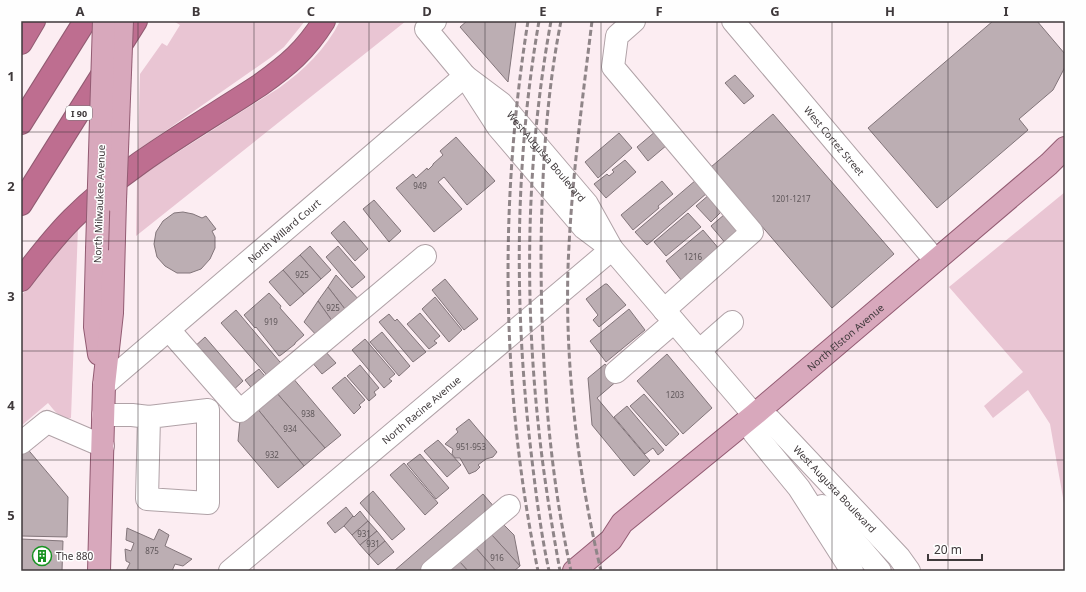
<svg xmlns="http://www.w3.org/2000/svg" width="1086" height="592" viewBox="0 0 1086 592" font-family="'Noto Sans',sans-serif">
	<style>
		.green { fill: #e9c5d3 }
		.building { fill: #bcaeb3; stroke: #82757a }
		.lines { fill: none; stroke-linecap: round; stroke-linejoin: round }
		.minor-casing { stroke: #b0a2a7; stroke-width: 24 }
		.major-casing { stroke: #925b72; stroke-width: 24 }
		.highway-casing { stroke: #925b72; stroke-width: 24 }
		.minor { stroke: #fff; stroke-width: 22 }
		.major { stroke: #d8a8bc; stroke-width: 22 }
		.highway { stroke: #be6e90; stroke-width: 22 }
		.rail { stroke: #8f8588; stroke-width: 3; stroke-dasharray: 6 3; stroke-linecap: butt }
		.major-bridge-casing { stroke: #925b72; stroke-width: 24; stroke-linecap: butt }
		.major-bridge { stroke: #d8a8bc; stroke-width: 22 }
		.grid { fill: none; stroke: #3f393b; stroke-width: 1; stroke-opacity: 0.55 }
		.labels { text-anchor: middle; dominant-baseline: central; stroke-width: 3; stroke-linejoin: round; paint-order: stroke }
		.number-label { font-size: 8px; fill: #5e5659 }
		.shield { fill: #fefefe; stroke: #787476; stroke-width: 1 }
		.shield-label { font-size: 9px; font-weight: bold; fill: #3f393b }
		.street-label { font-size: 10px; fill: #3f393b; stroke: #fefefe }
		.poi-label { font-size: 10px; fill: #3f393b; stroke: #fefefe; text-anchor: start }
		.neatline { fill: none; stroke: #3f393b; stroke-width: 1.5 }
		.grid-label { font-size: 13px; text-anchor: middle; font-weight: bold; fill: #3f393b }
	</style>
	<rect width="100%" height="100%" fill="#fcedf2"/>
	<g class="green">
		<polygon points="176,21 305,21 284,47 270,58 138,150 140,74 162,43 167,46 180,25 175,22"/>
		<path d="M 340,21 L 406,21 L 136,236 L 137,178 L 279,88 C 304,70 326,49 340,21 Z"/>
		<polygon points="1065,192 1065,509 1050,424 1028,390 993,418 984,406 1023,372 949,287"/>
		<path d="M 78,227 L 71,418 C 60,420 55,411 48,403 L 21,426 L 21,296 L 48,262 Z"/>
	</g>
	<g class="building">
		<polygon points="467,21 516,21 508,82 460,27"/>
		<polygon points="993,21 1037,21 1065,54 1065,67 1053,90 1019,119 1028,130 937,208 868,128"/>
		<polygon points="735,75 754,96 744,104 725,83"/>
		<polygon points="773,114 894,254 832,308 711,167"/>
		<polygon points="656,131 667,145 648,161 637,147"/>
		<polygon points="619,133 632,148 598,178 585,162"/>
		<polygon points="456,137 495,181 467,205 444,177 438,182 462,209 434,232 396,188 413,174 416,178 427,168 428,170 433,165 433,164 443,155 440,151"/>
		<polygon points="625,160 636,172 606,198 594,184 607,174 609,176 614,172 612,170"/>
		<polygon points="696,180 707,193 647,245 635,232"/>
		<polygon points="662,181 673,194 658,206 659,208 633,230 621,215"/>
		<polygon points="710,194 724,209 711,222 696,206"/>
		<polygon points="374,200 401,231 389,242 363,209"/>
		<polygon points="183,212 193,214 202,218 206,216 216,229 212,231 215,237 215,248 210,259 201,269 190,273 177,273 165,266 157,257 154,244 156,232 163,221 174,213"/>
		<polygon points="688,213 701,227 666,256 654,242"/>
		<polygon points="725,214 740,234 727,245 711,226"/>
		<polygon points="344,221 368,249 355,261 331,233"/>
		<polygon points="703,230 720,250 682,281 666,261"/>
		<polygon points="310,246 331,270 321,279 300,255"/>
		<polygon points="338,246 365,277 352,288 326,257"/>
		<polygon points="300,255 321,279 304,294 283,270"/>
		<polygon points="283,270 304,294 290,306 269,282"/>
		<polygon points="336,275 361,302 348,313 328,287"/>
		<polygon points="445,279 478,319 464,330 432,290"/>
		<polygon points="605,284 607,284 626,305 599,327 593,320 598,315 586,299"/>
		<polygon points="328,287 348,313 335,325 318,301"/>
		<polygon points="269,293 281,306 280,308 304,335 295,343 295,344 281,355 279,356 256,327 255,328 244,315"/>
		<polygon points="435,297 462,330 449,342 422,309"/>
		<polygon points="318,301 335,325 320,339 304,322"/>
		<polygon points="629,309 645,330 606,362 590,341"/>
		<polygon points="236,310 285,368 271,380 221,323"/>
		<polygon points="420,313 440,336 434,341 437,343 429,349 407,324"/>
		<polygon points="389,314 395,321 397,319 426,352 413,362 379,322"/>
		<polygon points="382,332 410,366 399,376 370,342"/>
		<polygon points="205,337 243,381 229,394 192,349"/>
		<polygon points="365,339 395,374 389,379 392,381 384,388 352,350"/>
		<polygon points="324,350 336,363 322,374 311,361"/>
		<polygon points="667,354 712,408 683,434 637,381"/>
		<polygon points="605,364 618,380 597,398 650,461 634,476 592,425 588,378"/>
		<polygon points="360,365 379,388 374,392 376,395 369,401 347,376"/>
		<polygon points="259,369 269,381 255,392 245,380"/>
		<polygon points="292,377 341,435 325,448 275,391"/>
		<polygon points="345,377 365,400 359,405 361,407 354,414 332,388"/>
		<polygon points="275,391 325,448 304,466 256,407"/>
		<polygon points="644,394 679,434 666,446 630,406"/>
		<polygon points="627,406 664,450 658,455 653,448 645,454 614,417"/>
		<polygon points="256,407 304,466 278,488 238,441 240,420"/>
		<polygon points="469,419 497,452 493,457 486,459 478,465 480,467 476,471 469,474 460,458 455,458 452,454 453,449 445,444 458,432 456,429"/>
		<polygon points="438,440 461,465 447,477 424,451"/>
		<polygon points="25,446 68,497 67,537 21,536 21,449"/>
		<polygon points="420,454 449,488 436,499 407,464"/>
		<polygon points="404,463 438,503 425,515 390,475"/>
		<polygon points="373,491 405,529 392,540 360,503"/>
		<polygon points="483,494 496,509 422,571 394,571"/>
		<polygon points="346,507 353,516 344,526 335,533 327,523"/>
		<polygon points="360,511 368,521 352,535 344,526 353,516 354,517"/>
		<polygon points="368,521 377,531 360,545 352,535"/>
		<polygon points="503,524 514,535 520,566 491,534"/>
		<polygon points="127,528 154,540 159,529 169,535 165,546 192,559 183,566 175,564 172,571 126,571 130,563 126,561 125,549 131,551 134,543 126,540"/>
		<polygon points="377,531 385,541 369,555 360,545"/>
		<polygon points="491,534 520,566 514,571 496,571 475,547"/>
		<polygon points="21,539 63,541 62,571 21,571"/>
		<polygon points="385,541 394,552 378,565 369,555"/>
		<polygon points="475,547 496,571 468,571 459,561"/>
		<polygon points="459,561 468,571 448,571"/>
	</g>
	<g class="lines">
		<g class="minor-casing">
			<g id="minor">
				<polyline points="435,21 426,29 465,76 498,127 584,228 604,243"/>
				<polyline points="634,21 617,36 613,67 752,232 664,310"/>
				<path id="s1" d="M 733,21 L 935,260"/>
				<path id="s2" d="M 465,76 L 501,103 L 587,204 L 612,249 L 754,415 L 770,420 L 899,557 L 909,571"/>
				<polyline points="169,330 240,411 425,256"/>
				<polyline points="699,351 732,322"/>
				<polyline points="616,372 674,322"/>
				<path id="s3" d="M 104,385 L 465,76"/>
				<polyline points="103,415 132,415 149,417 208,410 208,503 147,499 149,417"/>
				<polyline points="754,415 754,433 799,488 852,571"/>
				<polyline points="21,443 47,422 103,446"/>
				<polyline points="822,506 829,511 880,571"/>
				<path id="s4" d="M 230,571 L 612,249"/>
				<polyline points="432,571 509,506"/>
			</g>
		</g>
		<g class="major-casing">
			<g id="major">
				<polyline points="97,250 95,327 99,354"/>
				<polyline points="99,571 104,385 112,313 115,201"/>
				<path id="s5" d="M 574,571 L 611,540 L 622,523 L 754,415 L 1049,164 L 1065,148"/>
			</g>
		</g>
		<g class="highway-casing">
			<g id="highway">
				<polyline points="21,43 34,21"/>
				<polyline points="21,123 85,21"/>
				<polyline points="21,204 136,21"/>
				<path d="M 21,280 C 37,259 53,238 72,219 C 126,165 196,127 260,85 C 288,65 305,51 324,21"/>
			</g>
		</g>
		<use href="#minor" class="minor"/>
		<use href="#major" class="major"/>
		<use href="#highway" class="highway"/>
		<g class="rail">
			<path d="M 528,21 C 499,203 501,391 538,571"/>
			<path d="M 539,21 C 515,160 514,302 530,443 C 535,486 540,529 549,571"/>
			<path d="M 551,21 C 527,152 524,289 538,422 C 543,472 551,521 560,571"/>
			<path d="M 561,21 C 546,96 542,173 541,250 C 541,357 548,466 571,571"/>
			<path d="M 592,21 C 582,103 571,185 568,268 C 565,366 578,475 601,571"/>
		</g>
		<g class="major-bridge-casing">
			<g id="major-bridge">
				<polyline points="115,201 122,21"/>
				<polyline points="97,250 104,21"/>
			</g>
		</g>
		<use href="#major-bridge" class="major-bridge"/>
	</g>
	<path class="grid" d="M 138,21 L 138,571M 254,21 L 254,571M 369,21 L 369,571M 485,21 L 485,571M 601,21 L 601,571M 717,21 L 717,571M 832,21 L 832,571M 948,21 L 948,571M 21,132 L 1065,132M 21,241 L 1065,241M 21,351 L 1065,351M 21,460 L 1065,460"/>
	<defs>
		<g id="building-ring" transform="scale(1)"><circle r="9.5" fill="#fefefe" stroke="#179221" stroke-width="1.5"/><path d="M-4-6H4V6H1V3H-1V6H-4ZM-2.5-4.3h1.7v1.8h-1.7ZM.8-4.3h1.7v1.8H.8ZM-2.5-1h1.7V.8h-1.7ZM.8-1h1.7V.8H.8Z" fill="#179221"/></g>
	</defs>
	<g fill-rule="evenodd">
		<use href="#building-ring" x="42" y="556"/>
	</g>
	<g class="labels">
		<g class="number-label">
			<text x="420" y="185">949</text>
			<text x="791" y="198">1201-1217</text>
			<text x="693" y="256">1216</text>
			<text x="302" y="274">925</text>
			<text x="333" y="307">925</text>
			<text x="271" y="321">919</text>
			<text x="675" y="394">1203</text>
			<text x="308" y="413">938</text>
			<text x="290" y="428">934</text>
			<text x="471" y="446">951-953</text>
			<text x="272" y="454">932</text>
			<text x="364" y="533">931</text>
			<text x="373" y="543">931</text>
			<text x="152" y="550">875</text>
			<text x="497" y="557">916</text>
		</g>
		<rect class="shield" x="66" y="106" width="26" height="14" rx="3"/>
		<g class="shield-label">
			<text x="79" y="113">I 90</text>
		</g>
		<g class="street-label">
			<text stroke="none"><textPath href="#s1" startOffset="157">West Cortez Street</textPath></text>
			<text stroke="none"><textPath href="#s2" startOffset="115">West Augusta Boulevard</textPath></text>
			<text transform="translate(99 204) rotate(-88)">North Milwaukee Avenue</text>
			<text stroke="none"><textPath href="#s3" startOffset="237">North Willard Court</textPath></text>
			<text stroke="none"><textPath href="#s5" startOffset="359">North Elston Avenue</textPath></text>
			<text stroke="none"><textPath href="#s4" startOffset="250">North Racine Avenue</textPath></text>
			<text stroke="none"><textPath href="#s2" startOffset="559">West Augusta Boulevard</textPath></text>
		</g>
		<g class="poi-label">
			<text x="56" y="556">The 880</text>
		</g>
	</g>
	<rect width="1086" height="592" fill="none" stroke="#fefefe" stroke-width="44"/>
	<path d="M928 554v6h54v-6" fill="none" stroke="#3f393b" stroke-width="2"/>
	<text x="934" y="554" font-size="12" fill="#3f393b" stroke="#fefefe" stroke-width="3" paint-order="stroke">20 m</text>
	<rect x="22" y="22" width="1042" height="548" class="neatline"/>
	<g class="grid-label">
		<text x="80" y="16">A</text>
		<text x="196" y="16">B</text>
		<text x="311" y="16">C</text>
		<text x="427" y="16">D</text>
		<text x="543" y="16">E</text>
		<text x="659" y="16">F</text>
		<text x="775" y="16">G</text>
		<text x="890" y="16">H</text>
		<text x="1006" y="16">I</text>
		<text x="11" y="81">1</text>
		<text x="11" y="191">2</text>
		<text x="11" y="301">3</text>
		<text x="11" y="410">4</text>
		<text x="11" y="520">5</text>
	</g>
</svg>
